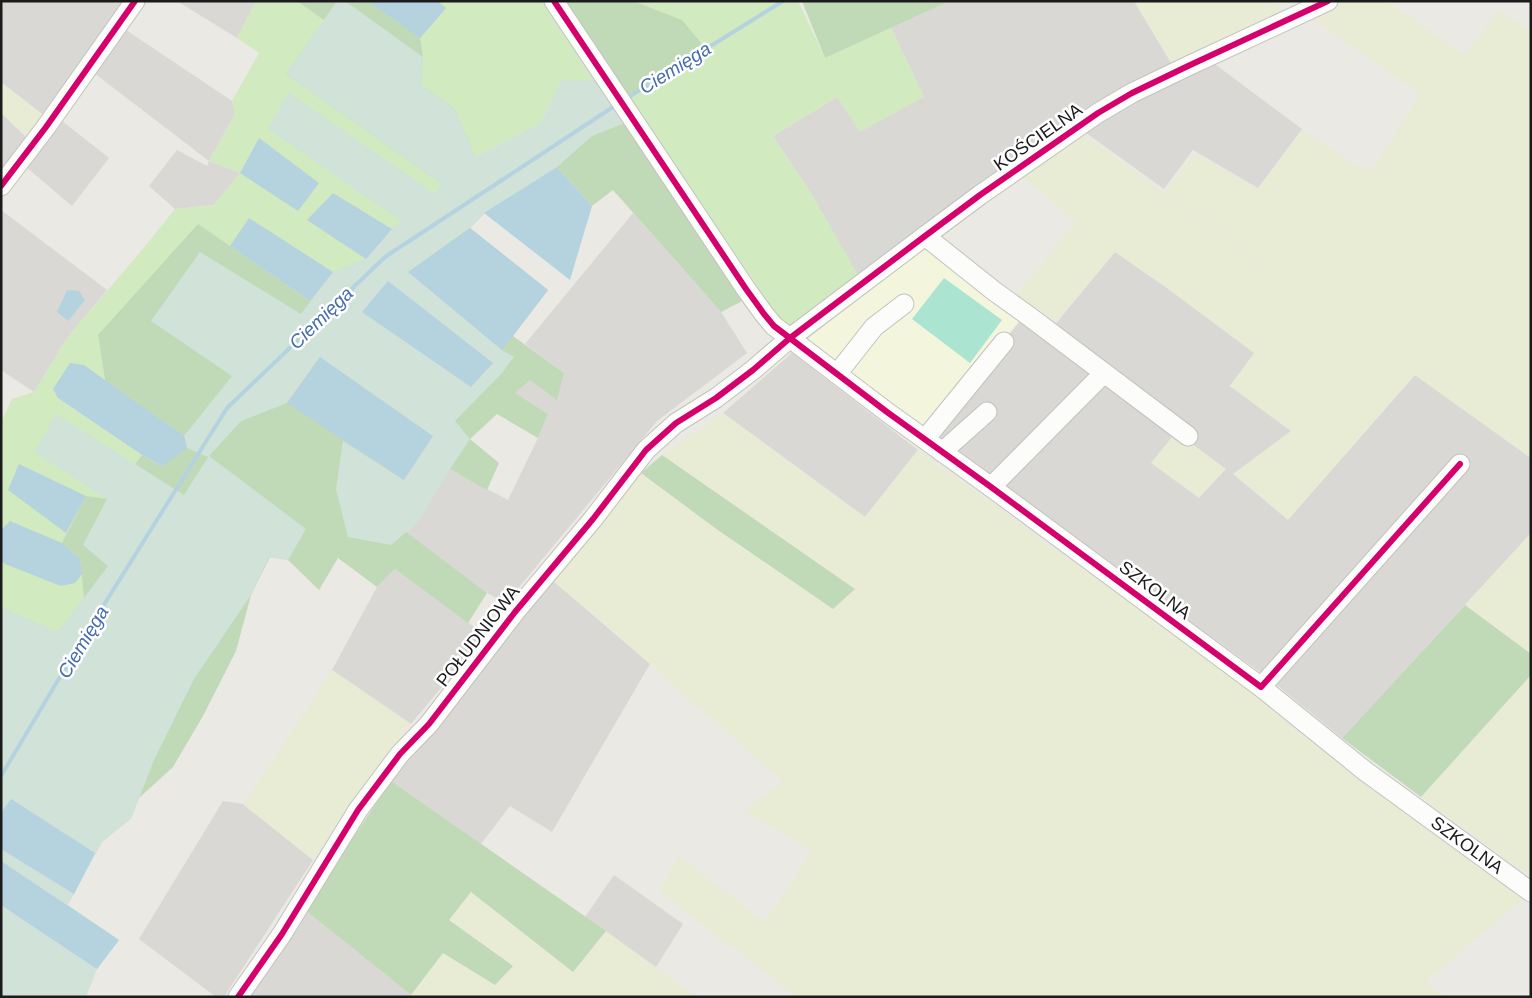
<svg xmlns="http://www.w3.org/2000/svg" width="1532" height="998" viewBox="0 0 1532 998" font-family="Helvetica,sans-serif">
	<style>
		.residential { fill: #d9d8d5 }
		.education { fill: #f3f5dc }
		.farmland { fill: #e8ecd5 }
		.grass { fill: #d2eac0 }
		.forest { fill: #c0dab7 }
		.wetland { fill: #d1e2d9 }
		.pitch { fill: #ace4d2 }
		.parking { fill: #d8d8d5 }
		.water { fill: #b5d2df }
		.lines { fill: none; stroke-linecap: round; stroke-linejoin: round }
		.stream { stroke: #b5d2df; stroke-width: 4 }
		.minor-casing { stroke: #c2c2bf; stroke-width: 21 }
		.minor { stroke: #fcfcfb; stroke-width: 19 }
		.cycleway-casing { stroke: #fff; stroke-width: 9 }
		.cycleway { stroke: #d6006c; stroke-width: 6 }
		.labels { text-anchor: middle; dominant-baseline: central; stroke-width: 5; stroke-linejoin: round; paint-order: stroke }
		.street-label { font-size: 18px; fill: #1b1b1b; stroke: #fff }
		.water-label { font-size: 19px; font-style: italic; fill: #456dad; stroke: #fff }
	</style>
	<rect width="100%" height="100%" fill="#eae9e3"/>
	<g class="residential">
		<polygon points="1,1 127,1 42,114 1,82"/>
		<polygon points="177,1 256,1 237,38"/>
		<polygon points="950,1 1137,1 1135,3 1173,66 929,225 919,212 850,262 809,190 773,136 837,97 924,97 891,28"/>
		<polygon points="123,28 232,101 235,114 209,161 240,173 214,205 175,209 149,186 177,150 207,166 209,161 94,73"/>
		<polygon points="1212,62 1302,129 1258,188 1193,150 1164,189 1082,130"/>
		<polygon points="1,112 33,143 1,183"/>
		<polygon points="62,121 109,158 72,206 25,166"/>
		<polygon points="1,210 107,290 67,338 34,392 1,370"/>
		<polygon points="633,213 721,312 747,353 657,421 506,603 487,593 406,533 419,521 450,469 508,500 538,438 548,414 514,393 530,380 564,373 525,344"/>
		<polygon points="1115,252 1167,288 1255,353 1230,386 1291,431 1288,519 1415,375 1531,458 1531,533 1342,738 1267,677 929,434 1030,309 1053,327"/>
		<polygon points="792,353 918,450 865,517 723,413"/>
		<polygon points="395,569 485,635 411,724 332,670 377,587"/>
		<polygon points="552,580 650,664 552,832 510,806 481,844 391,781"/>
		<polygon points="223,801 243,804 313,860 224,997 216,997 139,939"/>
		<polygon points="614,875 683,924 656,967 585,917"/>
		<polygon points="305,910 411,995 410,997 246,997"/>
	</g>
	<polygon class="education" points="929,240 1025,313 929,434 808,339"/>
	<g class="farmland">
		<polygon points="1137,1 1276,1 1283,15 1173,66 1135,2"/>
		<polygon points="1343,1 1387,1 1465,55 1498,11 1531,31 1531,458 1415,375 1288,520 1233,474 1291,431 1230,386 1254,353 1167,288 1115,252 1052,327 1015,296 1076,222 1019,174 1079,131 1285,280 1165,192 1194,153 1258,189 1303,130 1355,165 1372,171 1420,94 1310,17"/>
		<polygon points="1,82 42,114 29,140 1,113"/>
		<polygon points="723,413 865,517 918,450 1211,661 1524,899 1426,981 1443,997 797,997 659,891 679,855 764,922 794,879 811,850 745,811 782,781 624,641 552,580 641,473 715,528 833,609 854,589 662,455"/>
		<polygon points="1176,432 1226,469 1199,498 1151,463"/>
		<polygon points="1531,533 1531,654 1465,605"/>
		<polygon points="332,670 411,724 313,860 243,804"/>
		<polygon points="1531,675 1531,877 1421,797"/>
		<polygon points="471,892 573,972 606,931 696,997 410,997 443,953 495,984 513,966 449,919"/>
	</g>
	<g class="grass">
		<polygon points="256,1 546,1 598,80 561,80 541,123 475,157 442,184 435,195 366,259 333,272 98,335 105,380 84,365 58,398 142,455 108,499 80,559 84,598 58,632 13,613 1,606 1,423 12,399 34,392 67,338 141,251 175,209 214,205 240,173 209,161 235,114 232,101 259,53 237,38"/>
		<polygon points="633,1 798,1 825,58 891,28 924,97 860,132 837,97 773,136 809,190 859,276 798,325 785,327 628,96 706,49"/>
	</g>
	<g class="forest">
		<polygon points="297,1 437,1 446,8 420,38 423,57 421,85 455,109 475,157 577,131 561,80 598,80 746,299 721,312 613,190 592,206 557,167 485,213 470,228 548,290 513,336 564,373 557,400 530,380 515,393 548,414 538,438 497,414 470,439 499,463 487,490 450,469 419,521 406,532 487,593 468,623 395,569 377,587 338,558 319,590 288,560 270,557 251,595 236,651 203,716 173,767 139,798 1,606 13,613 58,632 84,598 80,559 62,543 86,496 108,499 142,455 162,466 183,436 105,380 98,335 198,224 310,301 333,272 366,259 392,229 435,195 442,184 286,74 324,20"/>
		<polygon points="561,1 633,1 682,20 706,49 628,96"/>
		<polygon points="802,1 950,1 825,58"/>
		<polygon points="662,455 855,589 833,609 715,528 641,473"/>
		<polygon points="1465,605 1531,654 1531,675 1421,797 1342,738"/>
		<polygon points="391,781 606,931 573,972 471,892 449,920 513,966 495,985 443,953 411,995 305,910"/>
	</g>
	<polygon class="wetland" points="337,1 345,1 423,57 421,85 455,109 475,157 541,123 561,80 598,80 625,123 592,136 557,167 485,213 470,228 409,272 502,350 514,357 501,374 455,421 470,439 450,469 419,521 391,545 348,537 336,489 343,441 404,480 320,357 287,403 241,421 209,456 306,529 288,560 269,557 251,595 194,679 154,760 131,819 102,842 68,905 119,940 97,969 86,997 1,997 1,606 13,613 58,632 108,566 83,545 107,499 34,452 56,414 184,495 208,457 187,448 184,436 232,376 151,321 200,252 301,314 333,272 366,259 392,229 401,221 268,129 288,92 435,194 442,184 286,74"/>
	<polygon class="pitch" points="944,278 1002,320 970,363 912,319"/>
	<polygon class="parking" points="919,212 929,225 859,276 850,262"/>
	<g class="water">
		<polygon points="368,1 437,1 446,8 420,38"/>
		<polygon points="259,138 319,183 298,211 240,173"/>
		<polygon points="557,167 592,206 570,280 484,213"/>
		<polygon points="333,193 392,229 366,259 307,220"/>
		<polygon points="249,218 333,272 310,301 230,246"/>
		<polygon points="470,228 548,290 502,350 408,272"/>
		<polygon points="388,281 493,363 471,387 362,312"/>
		<polygon points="67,290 79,291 85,300 68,321 57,312"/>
		<polygon points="320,357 433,436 404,480 287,403"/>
		<polygon points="70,363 84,365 184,436 187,448 162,466 142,455 58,398 53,389"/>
		<polygon points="19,464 86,496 66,533 8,490"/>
		<polygon points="10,521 62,543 80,559 82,574 75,583 61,586 5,564 1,561 1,530"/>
		<polygon points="11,799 95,853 74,894 1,849 1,813"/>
		<polygon points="1,861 119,940 97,969 1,905"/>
	</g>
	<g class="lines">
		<g class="stream">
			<polyline points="627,98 783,1"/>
			<polyline points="1,776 85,635 227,408 385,257 616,105"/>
		</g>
		<g class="minor-casing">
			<g id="minor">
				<polyline points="554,1 746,289 764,314 774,326 887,412 991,487 1261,687 1365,771 1531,892"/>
				<polyline points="1,186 46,127 135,1"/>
				<polyline points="925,236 994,291 1030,317 1188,436"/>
				<polyline points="837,374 874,327 904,304"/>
				<polyline points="925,439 1004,342"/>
				<polyline points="942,452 987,412"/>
				<polyline points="991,487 1104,373"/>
				<polyline points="1261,687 1460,464"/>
				<polyline points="238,997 282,934 358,810 400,754 429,724 515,612 593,519 646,450 676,423 716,398 753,370 790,338 925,236 980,195 1098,113 1132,93 1188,66 1328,1"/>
			</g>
		</g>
		<use href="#minor" class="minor"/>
		<g class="cycleway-casing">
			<g id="cycleway">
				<polyline points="554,1 746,289 764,314 774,326 887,412 991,487 1261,687 1460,464"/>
				<polyline points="1,186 46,127 135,1"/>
				<polyline points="238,997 282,934 358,810 400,754 429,724 515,612 593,519 646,450 676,423 716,398 753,370 790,338 925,236 980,195 1098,113 1132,93 1188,66 1328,1"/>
			</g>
		</g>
		<use href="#cycleway" class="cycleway"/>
	</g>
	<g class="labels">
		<g class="street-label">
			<text transform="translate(1038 137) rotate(-35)">KOŚCIELNA</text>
			<text transform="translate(1155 590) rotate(37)">SZKOLNA</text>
			<text transform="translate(478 636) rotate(-52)">POŁUDNIOWA</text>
			<text transform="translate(1467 845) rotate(36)">SZKOLNA</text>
		</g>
		<g class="water-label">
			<text transform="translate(675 68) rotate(-32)">Ciemięga</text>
			<text transform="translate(321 318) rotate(-44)">Ciemięga</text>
			<text transform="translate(83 642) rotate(-59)">Ciemięga</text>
		</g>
	</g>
	<rect width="1532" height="998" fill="none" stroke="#1b1b1b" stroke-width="5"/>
</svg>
